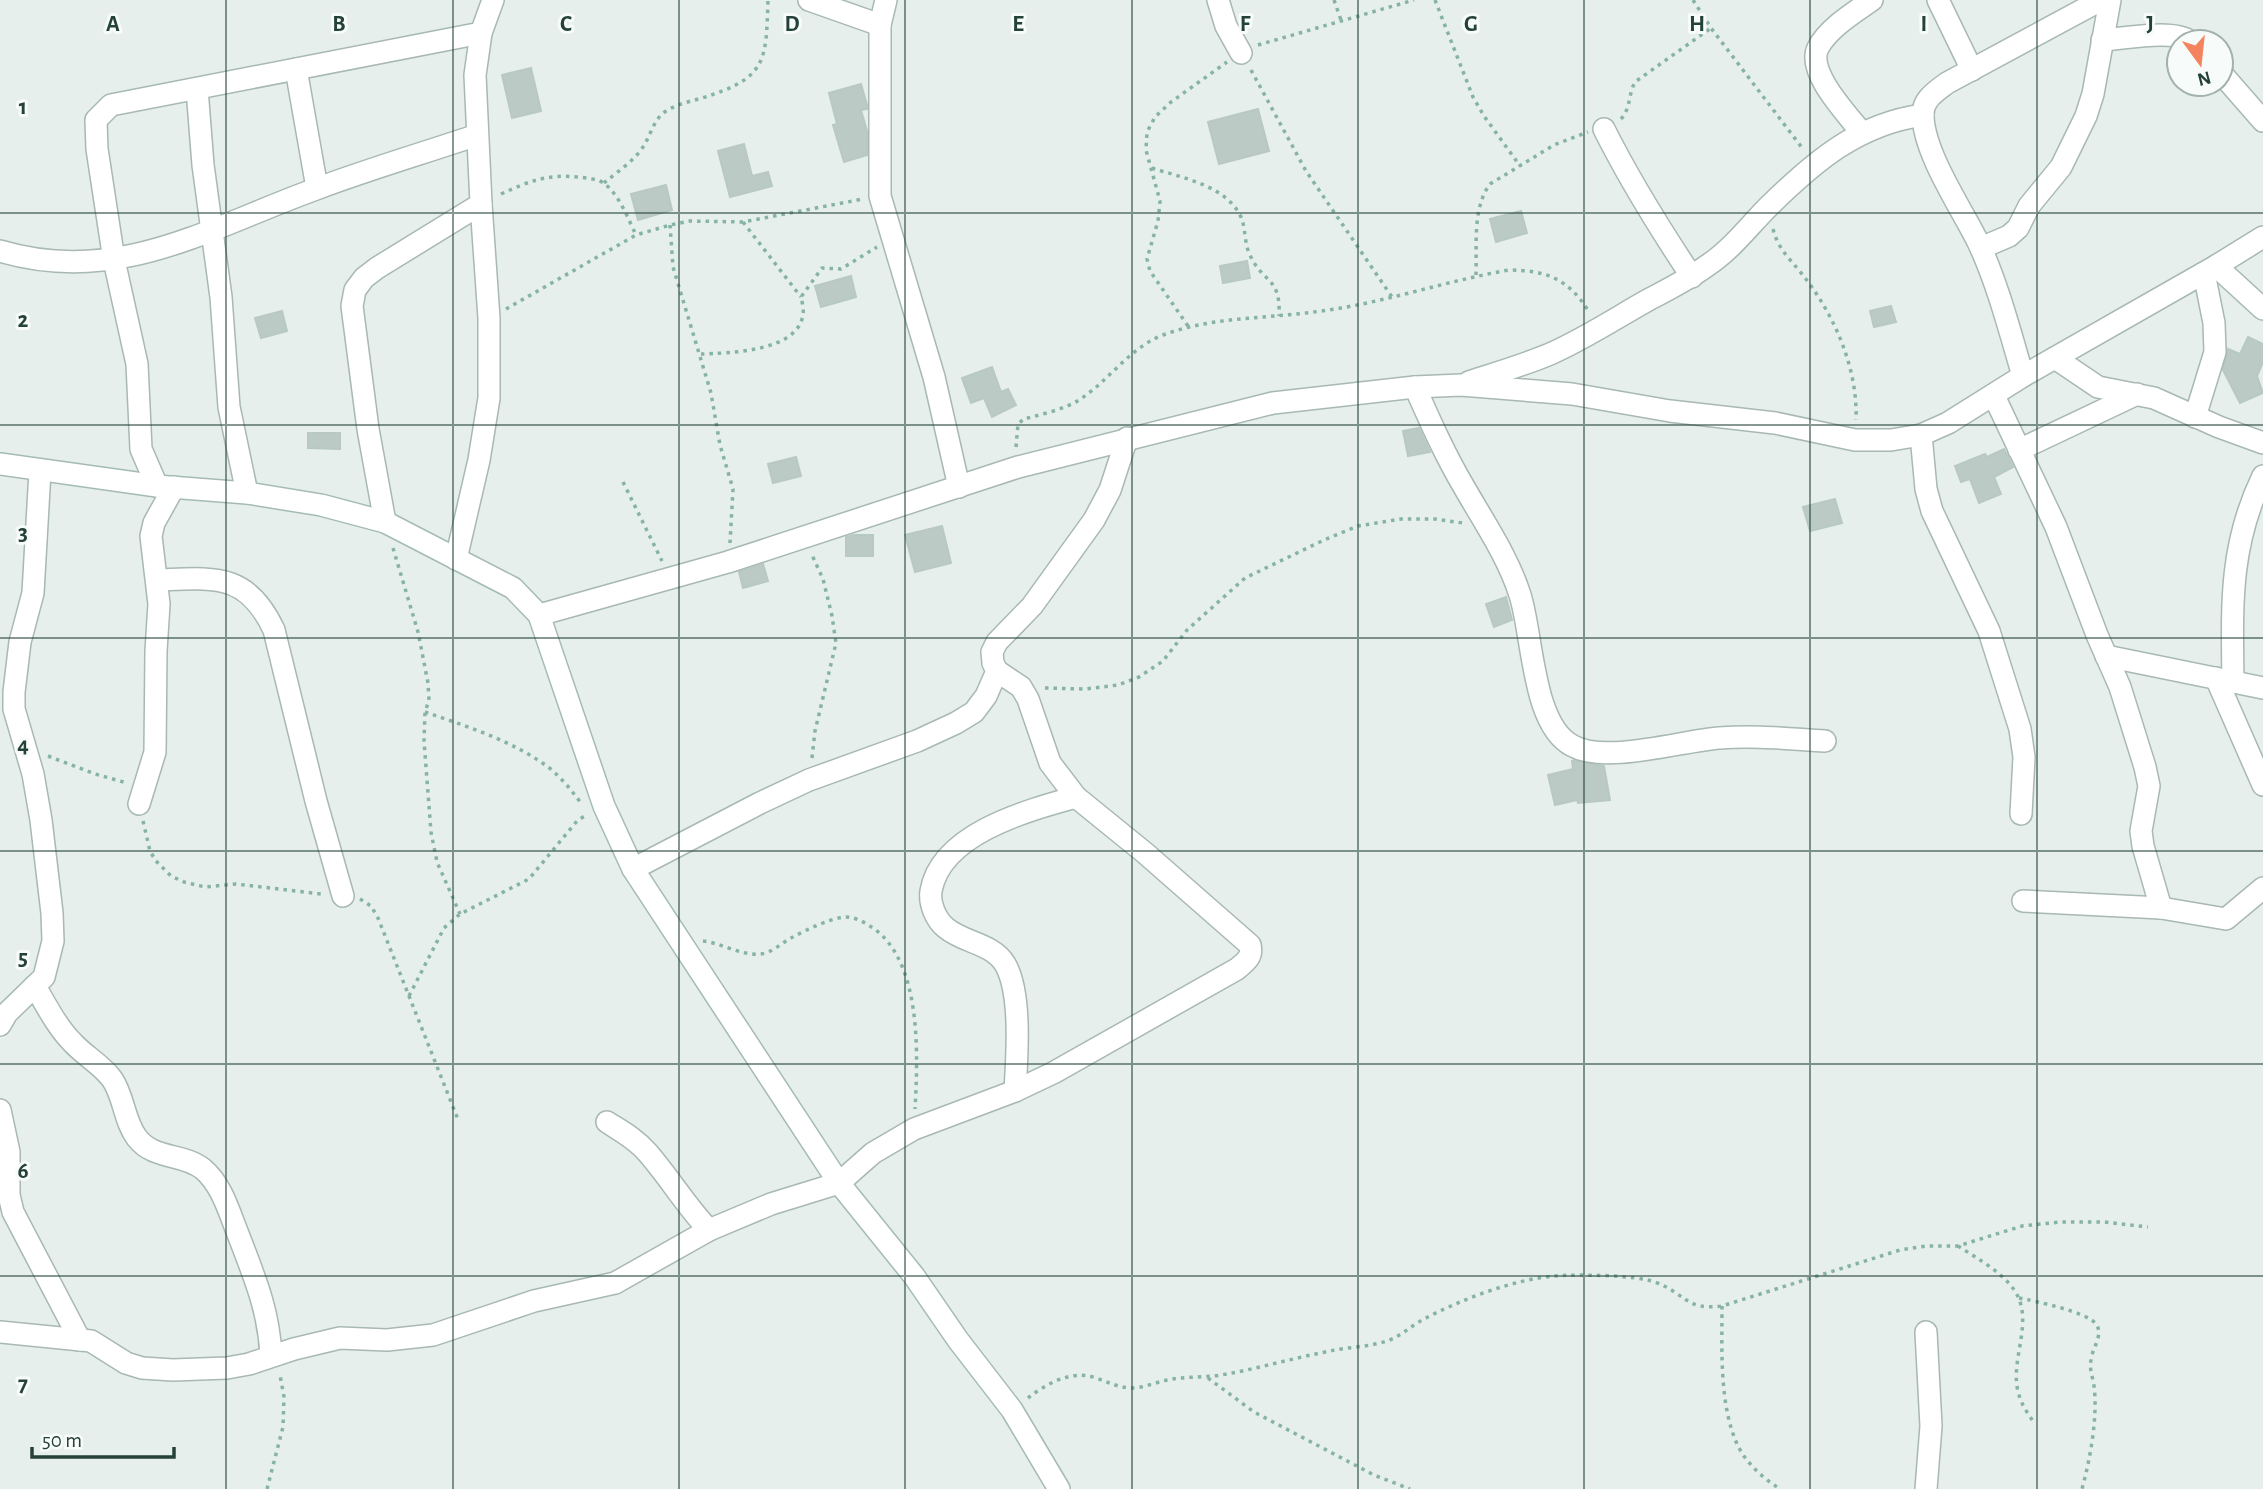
<svg xmlns="http://www.w3.org/2000/svg" width="2263" height="1489" viewBox="0 0 2263 1489" font-family="'Alegreya Sans',sans-serif">
	<style>
		.building { fill: #bbcac4; stroke: #b8c9c2; stroke-width: 2 }
		.lines { fill: none; stroke-linecap: round; stroke-linejoin: round }
		.street-casing { stroke: #a8b8b2; stroke-width: 24 }
		.secondary-casing { stroke: #a4bbb3; stroke-width: 24 }
		.path { stroke: #86b3a5; stroke-width: 3.5; stroke-dasharray: 3.5 5; stroke-linecap: butt }
		.street { stroke: #fff; stroke-width: 21 }
		.secondary { stroke: #fff; stroke-width: 21 }
		.grid { fill: none; stroke: #24423a; stroke-width: 2; stroke-opacity: 0.55 }
		.grid-label { font-size: 23px; text-anchor: middle; font-weight: bold; fill: #24423a; stroke: #f7fbf9; stroke-width: 6; stroke-linejoin: round; paint-order: stroke }
	</style>
	<rect width="100%" height="100%" fill="#e6efeb"/>
	<g class="building">
		<polygon points="531,68 541,111 512,118 502,75"/>
		<polygon points="861,84 867,105 867,109 861,110 867,131 867,155 844,162 833,125 837,124 829,93"/>
		<polygon points="1258,109 1269,151 1219,164 1208,122"/>
		<polygon points="744,144 752,176 768,172 772,186 730,197 718,151"/>
		<polygon points="666,185 672,210 638,220 631,194"/>
		<polygon points="1521,211 1527,233 1496,242 1490,219"/>
		<polygon points="1247,261 1250,278 1223,283 1220,266"/>
		<polygon points="851,276 856,297 821,307 815,286"/>
		<polygon points="1891,306 1896,322 1874,327 1870,311"/>
		<polygon points="282,311 287,331 261,338 255,318"/>
		<polygon points="2248,337 2263,344 2263,362 2257,376 2263,393 2240,403 2223,370 2228,349 2240,354"/>
		<polygon points="992,367 1001,392 1008,389 1016,405 992,417 984,398 971,403 962,378"/>
		<polygon points="1419,428 1430,452 1408,456 1403,431"/>
		<polygon points="308,433 340,433 340,449 308,448"/>
		<polygon points="2004,449 2013,467 1994,477 2001,494 1979,503 1970,479 1961,482 1955,466 1985,454 1987,457"/>
		<polygon points="796,457 801,476 773,483 768,464"/>
		<polygon points="1835,499 1842,523 1810,531 1803,507"/>
		<polygon points="942,526 951,563 915,572 905,535"/>
		<polygon points="854,535 873,535 873,556 846,556 846,537"/>
		<polygon points="763,564 768,581 743,588 739,572"/>
		<polygon points="1506,597 1512,620 1494,627 1486,604"/>
		<polygon points="1575,760 1604,766 1610,800 1578,803 1577,800 1555,805 1548,775 1573,769 1572,761"/>
	</g>
	<g class="lines">
		<g class="street-casing">
			<g id="street">
				<polyline points="809,0 880,25"/>
				<polyline points="886,0 880,25 880,196 934,377 959,487"/>
				<polyline points="1218,0 1226,26 1241,53"/>
				<polyline points="1938,0 1972,70"/>
				<path d="M 2102,40 C 2124,39 2174,28 2191,42"/>
				<polyline points="296,69 317,188"/>
				<polyline points="2221,73 2263,121"/>
				<polyline points="197,89 203,165 221,297 229,407 247,493"/>
				<path d="M 1604,129 C 1630,181 1660,229 1692,277"/>
				<path d="M 1862,133 C 1848,115 1806,72 1818,48 C 1828,28 1855,12 1872,0"/>
				<polyline points="1981,248 2009,236 2018,228 2029,206 2061,167 2086,116 2093,94 2110,0"/>
				<path d="M 0,251 C 118,286 208,228 316,189 C 369,169 424,153 477,135"/>
				<polyline points="2216,266 2263,309"/>
				<polyline points="2055,358 2098,387 2154,398 2219,427 2263,443"/>
				<path d="M 2023,376 C 2010,332 1998,285 1979,244 C 1962,209 1924,154 1923,116 C 1922,100 1935,92 1947,83 L 2101,0"/>
				<path d="M 1469,382 C 1496,373 1524,365 1550,354 C 1584,339 1616,318 1648,300 C 1669,289 1689,279 1708,265 C 1732,249 1749,226 1769,206 C 1815,161 1858,124 1923,115"/>
				<path d="M 1415,387 C 1430,421 1445,455 1464,487 C 1484,522 1508,557 1520,595 C 1533,635 1532,726 1573,746 C 1606,764 1681,741 1719,738 C 1755,735 1790,739 1825,741"/>
				<polyline points="1994,396 2056,527 2097,635 2120,687 2145,767 2149,786 2141,831 2143,846 2161,908"/>
				<polyline points="2195,417 2215,352 2214,323 2204,273"/>
				<polyline points="1921,435 1926,489 1932,511 1989,631 2020,729 2024,757 2021,814"/>
				<polyline points="2019,450 2137,394"/>
				<polyline points="157,486 141,449 137,364 114,260 97,149 96,120 111,105 481,33"/>
				<polyline points="385,522 368,429 352,306 355,290 364,278 377,268 481,204"/>
				<polyline points="456,559 479,460 489,398 489,318 481,204 475,75 481,33 493,0"/>
				<path d="M 158,580 C 214,578 247,572 274,630 L 316,801 L 343,896"/>
				<polyline points="539,615 728,562 1018,467 1273,403 1415,387 1461,385 1572,394 1670,411 1775,423 1855,440 1891,440 1921,435 1948,423 2023,376 2216,266 2263,237"/>
				<polyline points="2106,656 2263,688"/>
				<polyline points="2216,678 2263,785"/>
				<path d="M 2233,682 C 2232,606 2229,546 2263,476"/>
				<polyline points="139,804 155,752 156,651 159,604 151,536 154,523 174,487"/>
				<polyline points="633,869 760,803 809,780 917,741 956,723 974,712 986,696 997,671"/>
				<polyline points="2023,901 2161,908 2226,919 2263,888"/>
				<path d="M 35,986 C 46,1005 57,1027 73,1043 C 85,1056 102,1065 112,1079 C 124,1096 124,1121 137,1138 C 154,1160 183,1153 203,1169 C 222,1185 229,1212 238,1234 C 254,1276 269,1310 271,1356"/>
				<polyline points="0,1025 7,1013 44,977 53,941 52,913 41,820 33,774 14,709 14,692 20,642 33,593 40,471"/>
				<path d="M 1015,1091 C 1017,1057 1022,993 1005,964 C 992,943 964,943 946,928 C 936,920 929,904 931,891 C 941,833 1029,810 1076,797"/>
				<polyline points="0,1110 9,1152 9,1195 13,1212 80,1340"/>
				<path d="M 607,1122 C 621,1131 636,1139 647,1152 C 669,1177 686,1206 709,1230"/>
				<path d="M 0,1332 L 91,1341 L 126,1363 L 142,1368 L 173,1370 L 227,1368 L 249,1364 L 294,1349 L 340,1338 L 387,1340 L 433,1335 L 534,1301 L 615,1283 L 709,1230 L 771,1204 L 839,1183 L 873,1153 L 914,1129 L 1015,1091 L 1053,1073 L 1237,969 C 1246,961 1253,957 1250,945 L 1145,853 L 1076,797 L 1050,763 L 1028,699 L 1021,687 L 997,671 L 993,663 L 992,652 L 997,642 L 1032,606 L 1094,520 L 1110,490 L 1127,438"/>
				<polyline points="1926,1489 1931,1426 1926,1332"/>
			</g>
		</g>
		<g class="secondary-casing">
			<polyline id="secondary" points="0,464 157,486 247,493 321,505 385,522 513,588 539,615 604,806 633,869 839,1183 914,1276 958,1340 1012,1410 1059,1489"/>
		</g>
		<g class="path">
			<polyline points="1334,0 1341,20"/>
			<polyline points="1435,0 1473,97 1484,116 1520,166"/>
			<polyline points="1693,0 1711,28 1803,149"/>
			<polyline points="1258,45 1414,0"/>
			<polyline points="1251,70 1306,171 1392,297"/>
			<path d="M 1621,119 C 1631,108 1628,95 1635,82 L 1711,28"/>
			<path d="M 1152,168 C 1182,178 1226,185 1241,217 C 1246,229 1244,243 1250,255 C 1263,284 1281,276 1279,316"/>
			<path d="M 604,183 C 617,172 634,161 643,147 C 650,136 653,123 662,114 C 673,105 688,102 702,98 C 767,78 766,62 768,0"/>
			<path d="M 501,194 C 530,181 546,174 579,177 C 587,178 599,179 605,184 C 620,196 628,219 636,235"/>
			<polyline points="743,222 801,297"/>
			<polyline points="670,225 673,267 711,393 720,445 733,489 730,543"/>
			<path d="M 1773,229 C 1778,249 1790,259 1802,274 C 1834,314 1858,368 1856,420"/>
			<path d="M 1476,275 C 1477,247 1472,208 1490,184 L 1554,145 L 1588,132"/>
			<polyline points="506,309 636,235 670,225 690,221 743,222 863,199"/>
			<polyline points="1188,326 1150,271 1147,259 1158,221 1160,201 1146,150 1147,132 1155,117 1171,102 1227,62"/>
			<path d="M 701,354 C 728,353 799,352 803,314 C 804,309 802,302 801,297 L 822,268 L 841,269 L 877,247"/>
			<path d="M 1016,447 L 1018,424 L 1024,419 C 1042,414 1063,410 1079,400 C 1109,381 1129,348 1163,335 C 1214,316 1268,319 1321,311 C 1384,303 1445,281 1509,270 C 1546,270 1569,279 1589,312"/>
			<polyline points="623,482 662,561"/>
			<polyline points="393,548 418,632 428,683 429,700 425,712 424,741 431,832 437,862 460,914"/>
			<polyline points="1045,688 1085,689 1118,685 1139,677 1163,661 1187,630 1245,578 1324,540 1358,526 1401,519 1435,519 1463,523"/>
			<path d="M 425,712 C 466,726 513,741 548,767 C 561,777 571,790 581,803"/>
			<polyline points="48,756 95,774 127,783"/>
			<polyline points="812,758 815,731 836,643 832,616 823,579 812,555"/>
			<polyline points="143,821 150,851 156,861 171,876 184,882 205,887 236,884 321,894"/>
			<polyline points="360,899 371,906 378,918 459,1122"/>
			<path d="M 703,941 C 721,943 742,956 760,954 C 773,953 782,942 793,937 C 808,929 827,920 843,917 C 854,916 864,922 873,928 C 922,962 918,1055 915,1109"/>
			<polyline points="409,996 444,928 460,914 529,879 577,821 586,815"/>
			<path d="M 1958,1246 C 1978,1259 2010,1276 2019,1299 C 2031,1329 2009,1364 2019,1395 C 2022,1406 2029,1415 2035,1424"/>
			<path d="M 2019,1298 C 2035,1301 2087,1312 2096,1324 C 2104,1335 2092,1348 2091,1360 C 2089,1370 2093,1377 2094,1386 C 2098,1417 2090,1460 2082,1489"/>
			<path d="M 1722,1306 C 1722,1349 1719,1406 1738,1446 C 1747,1464 1763,1478 1780,1489"/>
			<polyline points="1208,1378 1254,1412 1374,1475 1410,1489"/>
			<path d="M 1028,1398 C 1046,1384 1072,1369 1096,1378 C 1108,1382 1119,1388 1132,1388 C 1144,1388 1156,1382 1168,1380 C 1185,1376 1203,1378 1221,1375 C 1257,1369 1293,1358 1330,1351 C 1348,1347 1369,1347 1387,1341 C 1401,1336 1411,1326 1424,1319 C 1460,1300 1514,1279 1555,1276 C 1577,1274 1635,1275 1655,1282 C 1685,1293 1686,1311 1722,1306 L 1900,1250 L 1927,1246 L 1958,1246 L 2022,1226 L 2061,1222 L 2104,1222 L 2148,1227"/>
			<polyline points="267,1489 283,1427 284,1397 280,1375"/>
		</g>
		<use href="#street" class="street"/>
		<use href="#secondary" class="secondary"/>
	</g>
	<path class="grid" d="M 226,0 L 226,1489M 453,0 L 453,1489M 679,0 L 679,1489M 905,0 L 905,1489M 1132,0 L 1132,1489M 1358,0 L 1358,1489M 1584,0 L 1584,1489M 1810,0 L 1810,1489M 2037,0 L 2037,1489M 0,213 L 2263,213M 0,425 L 2263,425M 0,638 L 2263,638M 0,851 L 2263,851M 0,1064 L 2263,1064M 0,1276 L 2263,1276"/>
	<g class="grid-label">
		<text x="113" y="31">A</text>
		<text x="339" y="31">B</text>
		<text x="566" y="31">C</text>
		<text x="792" y="31">D</text>
		<text x="1018" y="31">E</text>
		<text x="1245" y="31">F</text>
		<text x="1471" y="31">G</text>
		<text x="1697" y="31">H</text>
		<text x="1924" y="31">I</text>
		<text x="2150" y="31">J</text>
		<text x="23" y="114">1</text>
		<text x="23" y="327">2</text>
		<text x="23" y="540">3</text>
		<text x="23" y="752">4</text>
		<text x="23" y="965">5</text>
		<text x="23" y="1178">6</text>
		<text x="23" y="1391">7</text>
	</g>
	<g transform="translate(2200 63) rotate(165)"><circle r="33" fill="#f7fbf9" stroke="#a3b1ad" stroke-width="2"/>
	<path d="M0-5L12 26L0 18L-12 26Z" fill="#f4845f"/>
	<text y="-10" font-size="19" font-weight="bold" text-anchor="middle" fill="#24423a">N</text>
	</g>
	<path d="M32 1447v10h142v-10" fill="none" stroke="#24423a" stroke-width="3.5"/>
	<text x="42" y="1447" font-size="21" fill="#24423a" stroke="#f7fbf9" stroke-width="5" paint-order="stroke">50 m</text>
</svg>
